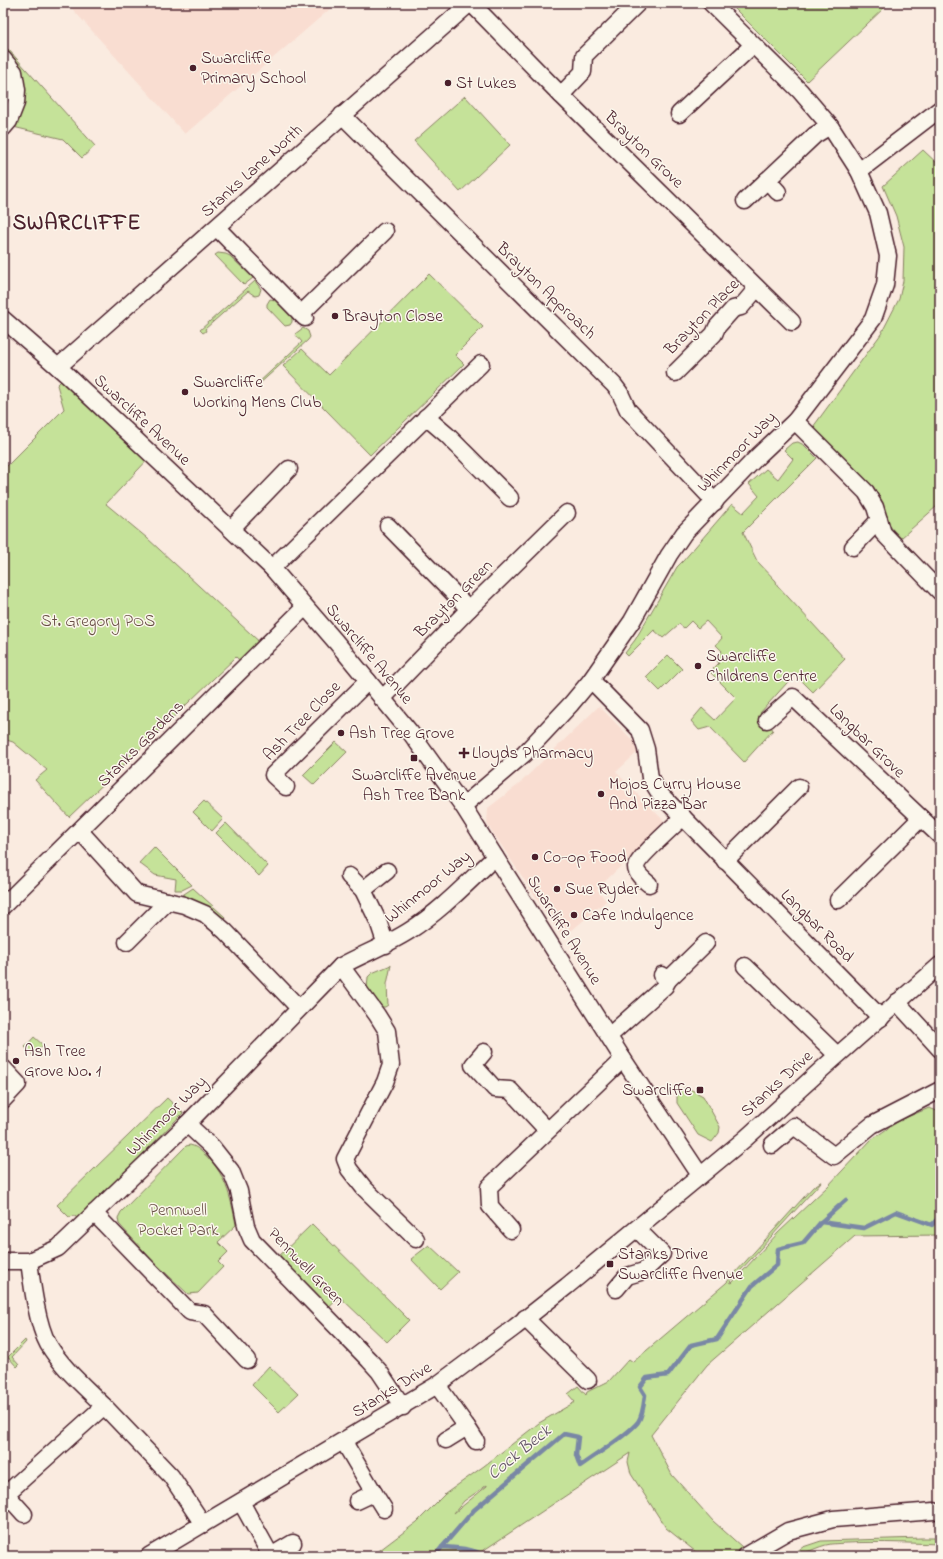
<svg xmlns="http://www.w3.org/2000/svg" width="943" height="1559" viewBox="0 0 943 1559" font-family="'Indie Flower',sans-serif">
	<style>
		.built { fill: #f9ddd1 }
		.green { fill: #c5e299; stroke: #888062; fill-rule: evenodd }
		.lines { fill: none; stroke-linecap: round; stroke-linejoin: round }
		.stream { stroke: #7987a5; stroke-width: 4.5 }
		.minor-casing { stroke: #4a1f2b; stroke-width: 19 }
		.minor { stroke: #fbf7ec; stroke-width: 16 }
		.poi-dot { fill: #4a1f2b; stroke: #fbf7ec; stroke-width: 1.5 }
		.labels { text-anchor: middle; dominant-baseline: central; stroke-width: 3; stroke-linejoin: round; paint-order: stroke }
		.poi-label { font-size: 17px; fill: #4a1f2b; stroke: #fbf7ec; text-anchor: start }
		.street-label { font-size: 17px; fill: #4a1f2b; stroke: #fbf7ec }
		.park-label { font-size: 17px; fill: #695046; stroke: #fbf7ec }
		.water-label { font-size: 18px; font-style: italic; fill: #625368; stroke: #fbf7ec }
		.district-label { font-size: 21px; font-weight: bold; letter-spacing: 1px; fill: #4a1f2b; stroke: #fbf7ec }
	</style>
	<rect width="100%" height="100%" fill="#faebe0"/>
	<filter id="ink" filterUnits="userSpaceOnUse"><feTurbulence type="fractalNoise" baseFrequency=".025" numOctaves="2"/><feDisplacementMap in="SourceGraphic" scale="8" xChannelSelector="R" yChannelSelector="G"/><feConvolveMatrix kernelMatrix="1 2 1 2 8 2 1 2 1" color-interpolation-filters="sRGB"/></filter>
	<g filter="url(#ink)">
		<g class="built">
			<polygon points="67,3 337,3 185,134"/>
			<polygon points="599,706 641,749 616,772 666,823 597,889 606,901 563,938 487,824 488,808 518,785"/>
		</g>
		<g class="green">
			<polygon points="729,3 883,3 886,6 807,81"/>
			<polygon points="8,49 95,146 82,158 63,139 5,125 16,103 3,54"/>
			<polygon points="465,96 510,145 460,192 414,141"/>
			<polygon points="923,150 940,166 940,189 936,194 940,198 940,508 937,506 901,538 805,438 881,334 899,299 903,281 904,247 896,216 883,186"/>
			<polygon points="218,253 226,254 230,256 253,278 244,285 215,255"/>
			<polygon points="429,274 483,327 455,355 464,364 370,455 283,366 302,349 329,375"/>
			<polygon points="255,281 261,289 259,295 255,296 248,291 205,329 206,331 203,333 200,330"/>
			<polygon points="270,299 275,300 292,317 292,322 290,325 285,326 267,307 267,304"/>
			<polygon points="303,328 308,331 310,337 308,340 257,386 256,385 302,342 295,334"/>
			<polygon points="67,375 152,455 106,504 147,538 265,647 246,666 236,657 69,817 35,780 47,770 13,742 3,739 3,470 64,409 57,385"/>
			<polygon points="798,442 804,445 817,458 743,532 757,561 776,581 777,585 845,659 813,692 795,674 760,713 767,720 773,730 744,762 710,727 699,730 691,721 702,708 715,720 736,698 710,672 719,663 715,659 722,651 716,645 722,638 706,621 698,628 691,621 684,628 679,624 663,638 654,630 628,656 625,653 635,640 677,567 683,561 732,504 743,513 759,496 749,484 766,469 778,479 793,459 784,450 792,443"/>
			<polygon points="668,655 682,669 660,691 646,677"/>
			<polygon points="336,742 347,752 314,785 303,775"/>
			<polygon points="204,801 223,819 212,831 193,812"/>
			<polygon points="226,823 268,866 259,876 216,833"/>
			<polygon points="154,847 192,885 182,890 175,890 176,879 155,875 139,863"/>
			<polygon points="193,888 225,917 220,921 202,905 181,896"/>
			<polygon points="391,965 387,984 388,1005 385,1007 382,1007 367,989 368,977 372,973"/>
			<polygon points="34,1037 43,1045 33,1055 25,1047"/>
			<polygon points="686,1087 703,1096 720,1127 719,1133 712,1142 698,1135 677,1103 677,1092"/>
			<polygon points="167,1098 183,1113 78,1220 75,1216 69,1217 57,1205"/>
			<path d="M 929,1108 L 940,1112 L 940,1235 L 855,1236 L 707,1365 L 651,1435 L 672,1475 L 713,1521 L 752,1556 L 701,1556 L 666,1528 L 631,1474 L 628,1462 L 630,1453 L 475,1556 L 372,1556 L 417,1522 L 445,1494 L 484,1466 L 539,1423 L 575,1402 L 568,1394 L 578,1386 L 586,1395 L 587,1392 L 609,1381 L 629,1359 L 633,1362 L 726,1283 L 813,1187 L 822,1181 L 730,1282 L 732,1283 L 778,1233 L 828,1186 L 871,1140 L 900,1120 ZM 487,1485 L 487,1486 L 454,1513 L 464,1501 Z"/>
			<path d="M 190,1145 C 195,1146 199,1149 203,1153 C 225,1171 231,1198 236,1225 L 218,1242 L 228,1252 L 218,1262 L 223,1267 L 198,1293 L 188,1294 L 153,1261 L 119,1224 L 118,1218 L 121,1212 L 186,1146 Z"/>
			<polygon points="312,1224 409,1320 387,1342 340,1297 323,1313 273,1262"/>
			<polygon points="429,1245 458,1272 440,1289 411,1259"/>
			<polygon points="25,1340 26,1342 12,1357 19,1365 17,1367 8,1357"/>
			<polygon points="269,1366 298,1394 279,1412 252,1385"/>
			<path d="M 922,1538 L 940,1538 L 940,1544 C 904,1543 867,1541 831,1544 C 816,1546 804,1556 790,1556 L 803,1547 L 821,1541 Z"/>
		</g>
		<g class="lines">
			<g class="stream">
				<polyline points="821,1222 846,1200"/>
				<path d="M 442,1547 C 456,1548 472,1548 484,1556"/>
				<path d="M 432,1556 L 437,1553 L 474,1510 L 564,1434 L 578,1437 L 576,1455 L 580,1466 C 596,1454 627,1436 638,1422 C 643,1415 644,1403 645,1395 L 640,1387 L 647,1378 L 668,1375 L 691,1345 L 717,1339 L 752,1286 L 777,1265 L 778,1249 L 803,1243 L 821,1222 L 864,1228 L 896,1212 L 932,1225 L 940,1216"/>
			</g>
			<g class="minor-casing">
				<g id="minor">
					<polyline points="471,3 561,95 792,322"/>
					<polyline points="711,3 800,91 830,126 859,171"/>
					<polyline points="3,59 14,72 17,90 16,103 9,121 3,128"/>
					<polyline points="561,95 583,72 584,56 638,3"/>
					<polyline points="679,114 753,45"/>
					<polyline points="342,115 614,385 620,393 628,410 715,502"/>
					<polyline points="767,180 778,192"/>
					<polyline points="745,201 815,135 830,126"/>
					<polyline points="217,228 305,318"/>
					<polyline points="301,314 385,231"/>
					<polyline points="3,319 67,375 272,568 336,642 410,732 463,806 623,1059 700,1175"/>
					<polyline points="58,367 470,3"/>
					<polyline points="675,373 714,334 717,327 733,309 741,307 757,288"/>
					<polyline points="426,417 447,435 510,498"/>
					<polyline points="795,421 866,492 875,507 883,533 940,592"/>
					<polyline points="388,526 469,609"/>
					<polyline points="231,529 289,469"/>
					<polyline points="853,547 879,520"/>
					<polyline points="272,568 481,364"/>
					<polyline points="591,680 640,730 646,749 650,778 660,794 881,1018"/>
					<polyline points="382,699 469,609 567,513"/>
					<polyline points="767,720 793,697 940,836"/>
					<polyline points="286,787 273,775 368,681"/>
					<polyline points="463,806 524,754 571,704 591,680 632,621 669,555 684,533 758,456 795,421 873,319 885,285 888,256 878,213 859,171 940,109"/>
					<polyline points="80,831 137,894 184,905 205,914 225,931 299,1008"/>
					<polyline points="725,861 799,787"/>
					<polyline points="349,876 363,890 378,921 386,945"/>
					<path d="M 649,884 C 644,880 636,874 636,867 C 637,858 674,826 683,817"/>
					<polyline points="363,890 387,871"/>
					<polyline points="838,900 921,818"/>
					<polyline points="3,906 305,607"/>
					<polyline points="127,942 168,901"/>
					<polyline points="341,966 377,1015 387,1031 391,1065 385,1082 345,1159 349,1169 364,1188 416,1239"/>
					<polyline points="745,966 837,1055"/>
					<polyline points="662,975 668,980 706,943"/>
					<polyline points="897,1002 940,1049"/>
					<polyline points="609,1036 665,986 668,980"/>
					<polyline points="484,1052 473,1065 495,1089 510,1090 547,1130"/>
					<polyline points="3,1068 18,1084 3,1100"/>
					<polyline points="187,1124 212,1147 231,1171 239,1191 246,1226 252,1240 369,1360 379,1371 403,1407"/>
					<polyline points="772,1145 794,1126 834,1156 872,1125 940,1090"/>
					<polyline points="94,1213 190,1312 204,1314 247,1360"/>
					<polyline points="511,1230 490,1206 489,1187 623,1059"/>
					<path d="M 3,1261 L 29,1261 L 58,1248 L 187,1124 L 341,966 C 363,954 387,945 409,931 C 441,911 468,882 495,857"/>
					<path d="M 29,1261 C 32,1284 37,1324 48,1344 C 62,1368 85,1387 104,1406"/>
					<polyline points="616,1289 627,1276 644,1271 662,1254 637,1229"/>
					<polyline points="525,1318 588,1380"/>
					<polyline points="437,1385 467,1427 446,1440"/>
					<polyline points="467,1427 476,1441"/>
					<polyline points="344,1442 374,1493 357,1501"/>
					<polyline points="3,1491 6,1494 104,1406 171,1476 203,1524"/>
					<polyline points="374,1493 384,1509"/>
					<polyline points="6,1494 24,1514"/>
					<polyline points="241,1502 271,1556"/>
					<polyline points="149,1556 437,1385 515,1327 567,1286 746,1138 821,1070 940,965"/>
					<polyline points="271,1556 293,1543"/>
					<polyline points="745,1556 788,1531 833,1519 934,1511"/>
				</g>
			</g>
			<use href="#minor" class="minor"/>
		</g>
	</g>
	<g class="poi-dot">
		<circle cx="193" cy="68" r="4"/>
		<circle cx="448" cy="83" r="4"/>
		<circle cx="335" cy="316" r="4"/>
		<circle cx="185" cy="392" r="4"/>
		<circle cx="698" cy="666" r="4"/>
		<circle cx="341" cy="733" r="4"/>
		<path d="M462 747h4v4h4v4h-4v4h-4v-4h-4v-4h4z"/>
		<rect x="410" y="754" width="8" height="8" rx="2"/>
		<circle cx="601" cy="794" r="4"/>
		<circle cx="535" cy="857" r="4"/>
		<circle cx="557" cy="889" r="4"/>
		<circle cx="574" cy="915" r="4"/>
		<circle cx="16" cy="1061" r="4"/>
		<rect x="696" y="1086" width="8" height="8" rx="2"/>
		<rect x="606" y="1260" width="8" height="8" rx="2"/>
	</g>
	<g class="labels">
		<g class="poi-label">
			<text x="201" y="58">Swarcliffe<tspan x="201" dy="20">Primary School</tspan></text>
			<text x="456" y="83">St Lukes</text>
			<text x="343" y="316">Brayton Close</text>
			<text x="193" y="382">Swarcliffe<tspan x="193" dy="20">Working Mens Club</tspan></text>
			<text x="706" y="656">Swarcliffe<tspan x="706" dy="20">Childrens Centre</tspan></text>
			<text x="349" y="733">Ash Tree Grove</text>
			<text x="472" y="753">Lloyds Pharmacy</text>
			<text x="414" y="775" text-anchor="middle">Swarcliffe Avenue<tspan x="414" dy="20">Ash Tree Bank</tspan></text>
			<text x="609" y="784">Mojos Curry House<tspan x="609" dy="20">And Pizza Bar</tspan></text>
			<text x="543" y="857">Co-op Food</text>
			<text x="565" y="889">Sue Ryder</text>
			<text x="582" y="915">Cafe Indulgence</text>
			<text x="24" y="1051">Ash Tree<tspan x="24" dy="20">Grove No. 1</tspan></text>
			<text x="692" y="1090" text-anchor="end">Swarcliffe</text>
			<text x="618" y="1254">Stanks Drive<tspan x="618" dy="20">Swarcliffe Avenue</tspan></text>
		</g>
		<g class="street-label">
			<text transform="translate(644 150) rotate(44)">Brayton Grove</text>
			<text transform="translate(252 171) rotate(-42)">Stanks Lane North</text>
			<text transform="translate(546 291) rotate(44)">Brayton Approach</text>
			<text transform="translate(702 317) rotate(-46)">Brayton Place</text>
			<text transform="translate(142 420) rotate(43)">Swarcliffe Avenue</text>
			<text transform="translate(737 452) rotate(-46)">Whinmoor Way</text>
			<text transform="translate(454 599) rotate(-45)">Brayton Green</text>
			<text transform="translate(369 654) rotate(50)">Swarcliffe Avenue</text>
			<text transform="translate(302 721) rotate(-46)">Ash Tree Close</text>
			<text transform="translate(867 741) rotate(44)">Langbar Grove</text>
			<text transform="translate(141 744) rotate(-45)">Stanks Gardens</text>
			<text transform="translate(428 887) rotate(-39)">Whinmoor Way</text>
			<text transform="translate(817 926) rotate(45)">Langbar Road</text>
			<text transform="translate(564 930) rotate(58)">Swarcliffe Avenue</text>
			<text transform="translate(777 1084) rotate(-42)">Stanks Drive</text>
			<text transform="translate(167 1116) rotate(-45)">Whinmoor Way</text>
			<text transform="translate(306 1267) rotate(46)">Pennwell Green</text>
			<text transform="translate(392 1390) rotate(-32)">Stanks Drive</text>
		</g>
		<g class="park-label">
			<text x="98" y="621">St. Gregory POS</text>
			<text x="178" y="1210">Pennwell<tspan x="178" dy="20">Pocket Park</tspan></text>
		</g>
		<g class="water-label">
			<text transform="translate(520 1453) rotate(-39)">Cock Beck</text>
		</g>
		<g class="district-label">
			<text x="77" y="224">SWARCLIFFE</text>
		</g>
	</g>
	<rect width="943" height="1559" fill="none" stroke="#fbf7ec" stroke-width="16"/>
	<rect x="8" y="8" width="927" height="1543" fill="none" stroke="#4a1f2b" stroke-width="1.5" filter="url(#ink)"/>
</svg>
